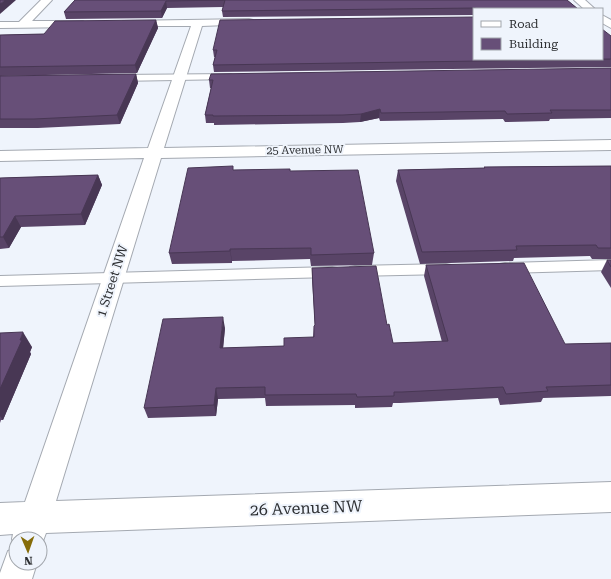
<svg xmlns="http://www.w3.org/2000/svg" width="611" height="579" viewBox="0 0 611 579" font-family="'Roboto Serif',serif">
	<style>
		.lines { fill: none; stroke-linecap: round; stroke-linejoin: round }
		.service-casing { stroke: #a4a9b1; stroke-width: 2 }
		.minor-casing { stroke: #a4a9b1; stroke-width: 2 }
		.service { fill: #fff; fill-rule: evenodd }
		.minor { fill: #fff; fill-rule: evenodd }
		.wall { fill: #594467 }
		.shaded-wall { fill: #483754 }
		.building { fill: #674f78; stroke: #483754 }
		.labels { text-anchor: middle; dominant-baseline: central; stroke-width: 4; stroke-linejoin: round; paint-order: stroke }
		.far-street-label { font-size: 11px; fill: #2d2f32; stroke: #eff4fc }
		.street-label { font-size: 13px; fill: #2d2f32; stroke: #eff4fc }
		.near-street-label { font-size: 16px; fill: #2d2f32; stroke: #eff4fc }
	</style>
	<rect width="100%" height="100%" fill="#eff4fc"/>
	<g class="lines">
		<g class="service-casing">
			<g id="service">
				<polygon points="231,74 236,77 234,79 117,81 112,78 117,75"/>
				<polygon points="611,260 611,270 505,273 500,272 497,268 500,264 505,263"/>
				<polygon points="446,264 451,265 454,269 451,273 446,274 355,276 350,275 347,271 350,267 355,266"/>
				<polygon points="332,267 337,268 340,272 337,276 332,277 0,286 0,276"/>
			</g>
		</g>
		<g class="minor-casing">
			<g id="minor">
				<polygon points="41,0 52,0 32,21 83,21 88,24 83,27 0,28 0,22 19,22"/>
				<polygon points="574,0 585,0 595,9 584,9"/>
				<polygon points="602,15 611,20 611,28 602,23"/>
				<polygon points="249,19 253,20 254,22 253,24 202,26 164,148 611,140 611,150 161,158 56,501 611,482 611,512 46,533 40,549 40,539 16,539 16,563 37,563 32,579 0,579 0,573 8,551 16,548 12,539 13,534 0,535 0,503 25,502 144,158 0,161 0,151 148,148 191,26 127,26 123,25 122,23 123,21"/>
			</g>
		</g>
		<use href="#service" class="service"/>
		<use href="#minor" class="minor"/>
	</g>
	<g class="wall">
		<polygon points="75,0 567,0 578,9 474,9 474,15 223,17 222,11 223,7 167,8 162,18 66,19 64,12"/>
		<polygon points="156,20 158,28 137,73 0,76 0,35 44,34"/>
		<polygon points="611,36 611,67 214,72 213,65 215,57 214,57 213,50"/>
		<polygon points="611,68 611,118 550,119 549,121 505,122 503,119 380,121 379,118 360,122 343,123 214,125 214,123 206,123 205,115 211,88 210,88 209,80"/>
		<polygon points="136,74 138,83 120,124 38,128 0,128 0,76"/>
		<polygon points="611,166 611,259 592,259 590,256 514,258 513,261 420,264 396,181 398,170 484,168 484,167"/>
		<polygon points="233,170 374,253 372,265 311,266 310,259 232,261 232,263 172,264 169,253"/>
		<polygon points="98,175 102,185 85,225 21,227 9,248 0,249 0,178"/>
		<polygon points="607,260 611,260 611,288 601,272"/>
		<polygon points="426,265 565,344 611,343 611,396 543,398 541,402 500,405 498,398 400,403 393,403 392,407 355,408 355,405 266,406 265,398 218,399 216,416 148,418 144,408 225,328 223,348 284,346 313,337 314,326 315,326 312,279 312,268 387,325 393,343 442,342 424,276"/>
		<polygon points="0,333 32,347 30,352 31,354 3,420 1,420 0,423"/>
	</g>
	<g class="shaded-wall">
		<polygon points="5,0 16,0 0,14 0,4"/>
		<polygon points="166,1 167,8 162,18 161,11"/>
		<polygon points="156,20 158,28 137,73 135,65"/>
		<polygon points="136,74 138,83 120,124 117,115"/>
		<polygon points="380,109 379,118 360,122 361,114"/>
		<polygon points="98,175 102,185 85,225 81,214"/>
		<polygon points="15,216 21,227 9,248 3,237"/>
		<polygon points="230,249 232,261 232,263 230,251"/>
		<polygon points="223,317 225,328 222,359 220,348"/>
		<polygon points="23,332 32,347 30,352 31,354 3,420 0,416 0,389"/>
		<polygon points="216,388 218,399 216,416 214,405"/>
	</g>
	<g class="building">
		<polygon points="0,0 5,0 0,4"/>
		<polygon points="75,0 567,0 578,9 477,9 475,8 222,11 225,0 166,1 161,11 64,12"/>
		<polygon points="474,17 474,59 602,59 602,29 611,36 611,59 213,65 217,50 213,50 220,20"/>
		<polygon points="156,20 135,65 0,67 0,35 44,34 55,21"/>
		<polygon points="611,68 611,110 550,110 552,113 507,114 505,111 381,113 380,109 361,114 343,115 213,116 213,115 205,115 213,80 209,80 211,74"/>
		<polygon points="136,74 117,115 34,119 0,119 0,76"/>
		<polygon points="233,166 233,170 290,169 290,171 358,170 374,253 311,255 311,248 230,249 230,251 169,253 188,168"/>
		<polygon points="611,166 611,248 598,248 596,245 516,246 517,250 422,252 398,170 485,168 484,167"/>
		<polygon points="98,175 81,214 15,216 3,237 0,237 0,178"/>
		<polygon points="607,260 611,260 611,267"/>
		<polygon points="524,263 565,344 611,343 611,385 546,387 548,391 506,394 503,387 402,392 394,392 394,396 357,397 356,394 265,395 265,387 216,388 214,405 144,408 163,319 223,317 220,348 284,346 284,338 314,337 314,326 315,325 312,268 376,266 387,325 389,324 393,343 448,341 426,265"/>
		<polygon points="23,332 20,340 22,340 0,389 0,333"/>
	</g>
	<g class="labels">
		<g class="far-street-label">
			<text transform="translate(305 150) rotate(-1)">25 Avenue NW</text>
		</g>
		<g class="street-label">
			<text transform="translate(112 281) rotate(-72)">1 Street NW</text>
		</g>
		<g class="near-street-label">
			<text transform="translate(306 508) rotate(-2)">26 Avenue NW</text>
		</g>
	</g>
	<rect x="473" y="8" width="130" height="52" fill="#eff4fc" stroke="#a1a5ab"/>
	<rect x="481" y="21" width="20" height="6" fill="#ffffff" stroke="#a1a5ab"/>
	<text x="509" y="28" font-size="12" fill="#2d2f32">Road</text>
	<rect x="481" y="38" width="20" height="12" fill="#674f78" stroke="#a1a5ab"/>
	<text x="509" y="48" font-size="12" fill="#2d2f32">Building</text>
	<g transform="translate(28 551) rotate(178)"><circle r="19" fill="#eff4fc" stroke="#a1a5ab"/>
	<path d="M0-3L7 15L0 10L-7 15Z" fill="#866c09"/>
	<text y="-6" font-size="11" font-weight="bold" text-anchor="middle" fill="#2d2f32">N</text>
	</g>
</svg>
